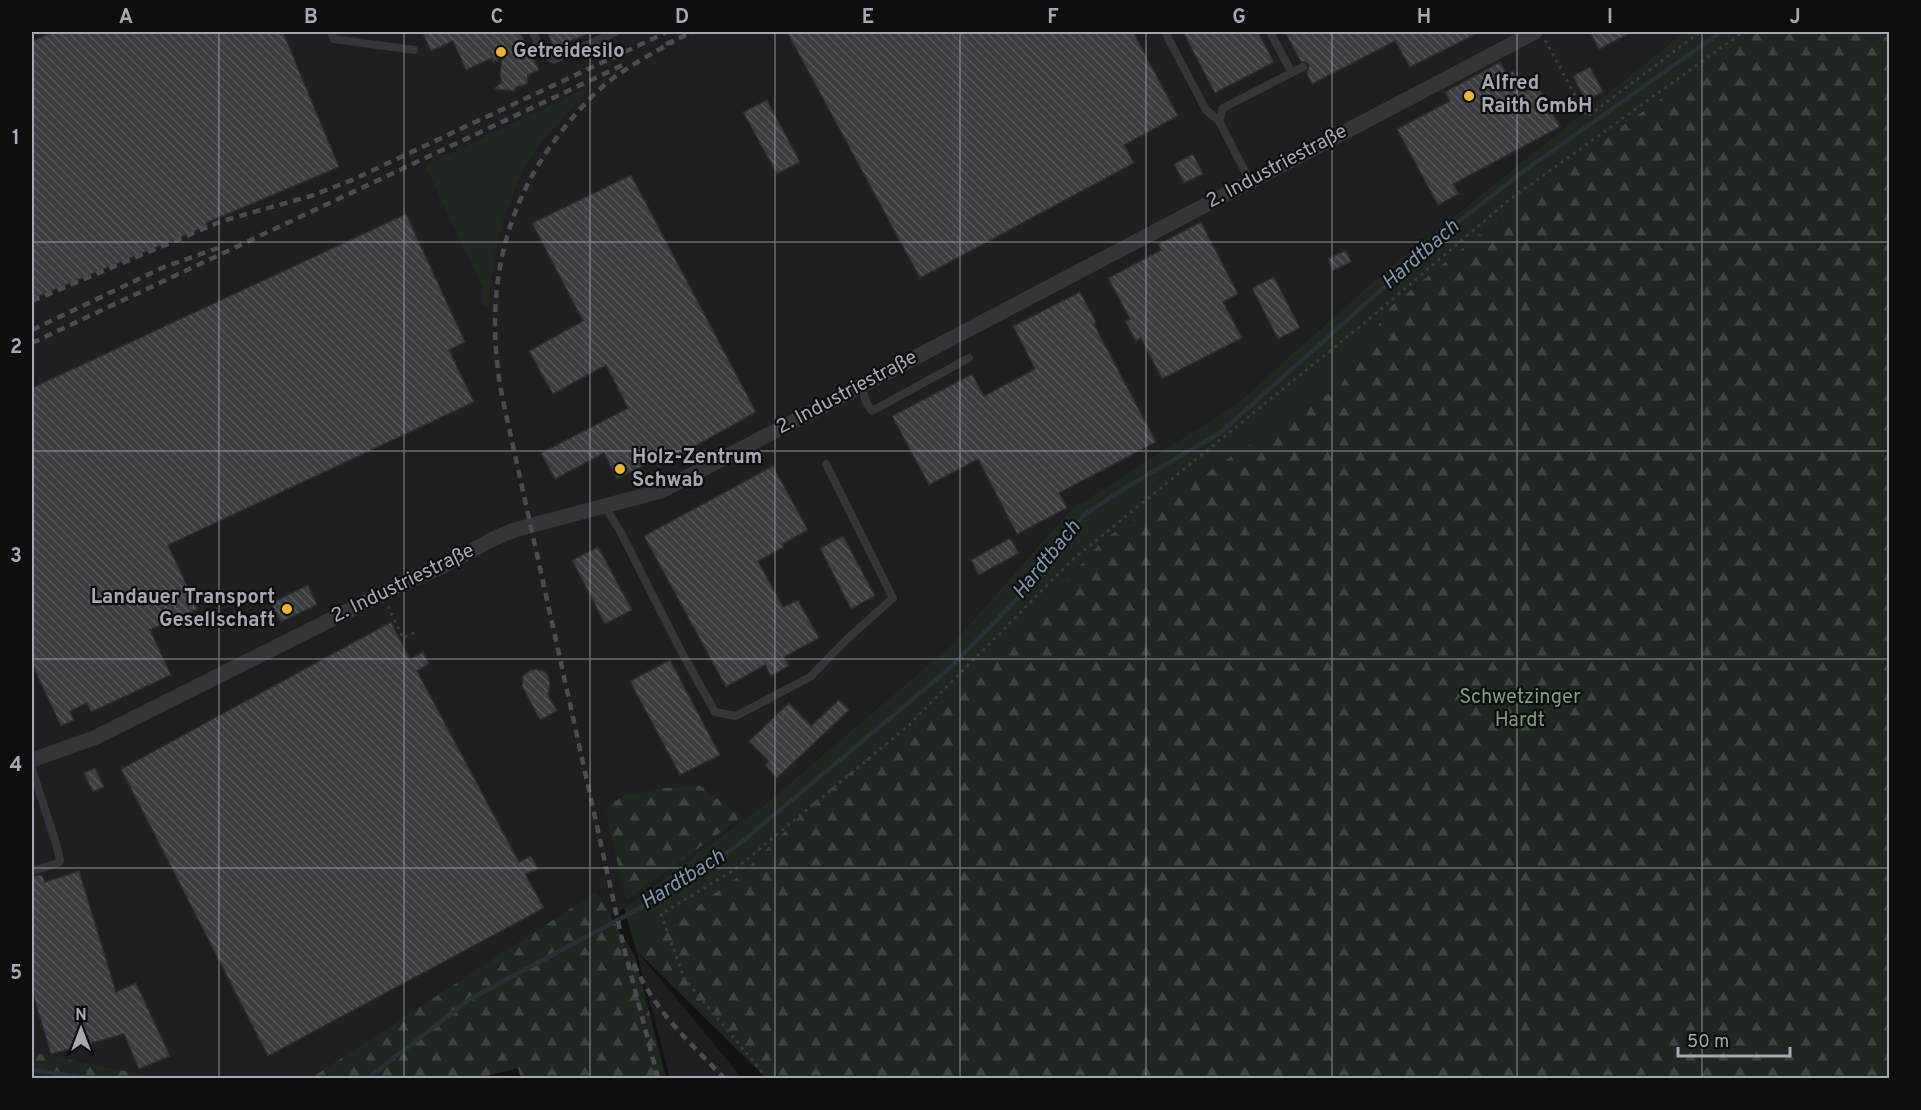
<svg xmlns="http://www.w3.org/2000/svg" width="1921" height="1110" viewBox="0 0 1921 1110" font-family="Overpass,sans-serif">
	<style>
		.built { fill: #1f1f21 }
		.grass { fill: #1f2720 }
		.forest { fill: url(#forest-firs) }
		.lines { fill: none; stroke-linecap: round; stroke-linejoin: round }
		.stream { stroke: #293138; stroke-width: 4.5 }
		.building { fill: url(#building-back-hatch); stroke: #2d2d30; stroke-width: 1.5 }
		.path { stroke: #3a3b40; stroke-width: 3; stroke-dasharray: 3 4.5; stroke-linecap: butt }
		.service { stroke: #343539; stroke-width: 8 }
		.minor { stroke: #343539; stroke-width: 15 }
		.rail { stroke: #4b4c52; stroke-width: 4.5; stroke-dasharray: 8 6; stroke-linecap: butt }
		.grid { fill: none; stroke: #a4a9b5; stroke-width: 1.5; stroke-opacity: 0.55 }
		.poi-dot { fill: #eeb431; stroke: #0e0e0f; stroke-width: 2 }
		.labels { text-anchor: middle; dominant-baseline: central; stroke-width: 4.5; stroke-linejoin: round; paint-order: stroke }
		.poi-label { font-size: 20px; font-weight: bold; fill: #a4a9b5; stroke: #0e0e0f; text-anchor: start }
		.street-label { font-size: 20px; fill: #a4a9b5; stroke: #0e0e0f }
		.park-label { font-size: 20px; fill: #7c9f7f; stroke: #0e0e0f }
		.water-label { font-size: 21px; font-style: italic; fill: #7c96b0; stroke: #0e0e0f }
		.neatline { fill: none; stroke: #a4a9b5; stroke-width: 2 }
		.grid-label { font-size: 20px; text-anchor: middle; font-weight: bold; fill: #a4a9b5 }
	</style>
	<defs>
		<pattern id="forest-firs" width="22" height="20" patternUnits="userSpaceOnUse" patternTransform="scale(1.5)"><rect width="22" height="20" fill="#1f2720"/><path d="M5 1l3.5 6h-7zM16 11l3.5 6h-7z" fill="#3d443e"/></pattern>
		<pattern id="building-back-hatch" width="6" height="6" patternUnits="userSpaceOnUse" patternTransform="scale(1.5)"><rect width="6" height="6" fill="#3d3e41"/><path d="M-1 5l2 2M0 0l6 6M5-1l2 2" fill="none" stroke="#56575a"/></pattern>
	</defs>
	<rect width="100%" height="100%" fill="#131314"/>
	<g class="built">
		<polygon points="32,32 1684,32 1378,277 1237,403 1071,509 949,647 765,804 624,908 469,997 365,1078 32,1078"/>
		<polygon points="636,950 742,1078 670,1078"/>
	</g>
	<g class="grass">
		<polygon points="1684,32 1755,32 1543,182 1389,308 1340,386 1104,539 1013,641 815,801 743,873 636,950 624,908 765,804 949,647 1071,509 1237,403 1378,277"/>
		<path d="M 587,88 L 588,90 C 568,113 545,135 529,161 C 504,204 491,258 489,307 L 482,307 L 483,289 L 425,165 Z"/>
	</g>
	<g class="forest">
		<polygon points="1755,32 1889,32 1889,1078 766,1078 636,950 743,873 815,801 1013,641 1104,539 1340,386 1389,308 1543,182"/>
		<polygon points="700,786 742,817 626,900 605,808 625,795 663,788"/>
		<polygon points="596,892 635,956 666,1078 521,1078 518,1068 479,1078 311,1078"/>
		<polygon points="32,1052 158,1078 32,1078"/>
	</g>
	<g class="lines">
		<g class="stream">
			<polyline points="32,1070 89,1078"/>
			<polyline points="368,1078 470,999 668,893 738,845 950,668 1037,578 1084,515 1130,485 1220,433 1453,226 1524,171 1721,32"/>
		</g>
	</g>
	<g class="building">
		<polygon points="54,32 283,32 339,167 206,223 207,226 32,299 32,41"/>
		<polygon points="422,32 518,32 522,36 539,70 528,75 527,84 516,87 514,91 494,89 502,82 500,75 502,58 493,62 492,58 466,70 453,41 431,51"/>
		<polygon points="547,32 592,32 554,48"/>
		<polygon points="787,32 1133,32 1178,116 1124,145 1134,163 920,278"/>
		<polygon points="1183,32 1258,32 1274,62 1215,93"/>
		<polygon points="1285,32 1480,32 1410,67 1395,41 1312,84 1306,72 1308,70 1309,65 1306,62 1301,62"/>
		<polygon points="1590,32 1633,32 1599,49"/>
		<polygon points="1500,62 1507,74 1513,71 1524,92 1537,85 1560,127 1453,184 1459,194 1438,205 1397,129 1450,101 1445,92"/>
		<polygon points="1590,67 1603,92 1586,101 1573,76"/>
		<polygon points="767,100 800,162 777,174 743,112"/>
		<polygon points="1193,154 1203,174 1184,183 1174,164"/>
		<polygon points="631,175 756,412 658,467 655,460 617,479 604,453 555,479 541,453 628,408 606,365 553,394 529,351 583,321 532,223"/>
		<polygon points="406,214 465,342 449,350 474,402 168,545 198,609 150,630 171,675 91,712 87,703 70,711 74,720 61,726 32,664 32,388"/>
		<polygon points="1201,222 1238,294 1223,302 1242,338 1162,379 1141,338 1136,341 1125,321 1130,319 1108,278 1161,250 1158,244"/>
		<polygon points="1346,250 1351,262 1333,271 1328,259"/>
		<polygon points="1274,277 1300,328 1278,339 1252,288"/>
		<polygon points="1080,292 1096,322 1094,324 1156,442 1059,493 1067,508 1017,534 978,459 929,485 892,416 972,374 984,396 1035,369 1013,326"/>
		<polygon points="773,466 808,530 782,544 784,547 758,561 783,607 798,600 819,638 784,657 789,666 771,676 765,665 726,687 644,536"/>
		<polygon points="843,536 875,596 851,609 820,548"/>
		<polygon points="1010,538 1019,553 979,575 971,560"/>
		<polygon points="598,547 632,610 605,624 572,560"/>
		<polygon points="308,585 317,605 281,622 271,603"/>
		<polygon points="391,622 410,659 423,652 429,664 417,671 519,862 531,856 538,869 525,874 544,908 268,1056 121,769"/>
		<polygon points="670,660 720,755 680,775 630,681"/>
		<polygon points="536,669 545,672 548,676 550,684 548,695 557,711 540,720 522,686 523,676 531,670"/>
		<polygon points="839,700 849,710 777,778 765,765 769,761 749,741 789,703 811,726"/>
		<polygon points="95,768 104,787 93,792 84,773"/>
		<polygon points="79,871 116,992 136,983 170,1056 139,1069 124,1034 51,1054 32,991 32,876 42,875 45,882"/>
	</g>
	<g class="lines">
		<g class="path">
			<polyline points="1545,40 1587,117 1700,32"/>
			<polyline points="388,606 403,638 416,632"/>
			<polyline points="767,1078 684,978 661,914 734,870 908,726 1072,560 1368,320 1509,200 1743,32"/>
		</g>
		<g class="service">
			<polyline points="331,32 334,39 414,50"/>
			<polyline points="533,32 541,52 554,60 616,32"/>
			<polyline points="1165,32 1206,110 1219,121"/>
			<polyline points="1270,32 1292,73"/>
			<polyline points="1250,181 1219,121 1223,108 1303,67"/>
			<polyline points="861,386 867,404 872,411 969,358"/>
			<polyline points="605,507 620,531 681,651 715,712 736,716 810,677 846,640 893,598 826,464"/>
			<polyline points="32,769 58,850 60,861 58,863 36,870 32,868"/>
		</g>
		<polyline class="minor" points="32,760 94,738 410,580 441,567 493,539 514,530 661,491 1535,32"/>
		<g class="rail">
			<polyline points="666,44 693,32"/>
			<polyline points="32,301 222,221 311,196 352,180 667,32"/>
			<polyline points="32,330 164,267 218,248"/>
			<polyline points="32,343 623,65"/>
			<path d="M 634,964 C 654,1010 690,1043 724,1078"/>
			<path d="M 658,1078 L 623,944 L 502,396 C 484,300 500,210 561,132 C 575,114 590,97 608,82 C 629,66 651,54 674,41"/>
		</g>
	</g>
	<path class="grid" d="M 219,32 L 219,1078M 404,32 L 404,1078M 590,32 L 590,1078M 775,32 L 775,1078M 960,32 L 960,1078M 1146,32 L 1146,1078M 1332,32 L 1332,1078M 1517,32 L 1517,1078M 1702,32 L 1702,1078M 32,242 L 1890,242M 32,451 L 1890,451M 32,659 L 1890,659M 32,868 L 1890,868"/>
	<g class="poi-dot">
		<circle cx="501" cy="52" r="6"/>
		<circle cx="1469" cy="96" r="6"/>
		<circle cx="620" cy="469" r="6"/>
		<circle cx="287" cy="609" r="6"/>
	</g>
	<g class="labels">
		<g class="poi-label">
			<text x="513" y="52">Getreidesilo</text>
			<text x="1481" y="84">Alfred<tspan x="1481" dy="23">Raith GmbH</tspan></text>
			<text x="632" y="458">Holz-Zentrum<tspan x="632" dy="23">Schwab</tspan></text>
			<text x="275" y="598" text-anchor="end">Landauer Transport<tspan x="275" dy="23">Gesellschaft</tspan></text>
		</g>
		<g class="street-label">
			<text transform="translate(1277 167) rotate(-28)">2. Industriestraße</text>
			<text transform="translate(847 393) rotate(-28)">2. Industriestraße</text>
			<text transform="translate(403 584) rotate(-26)">2. Industriestraße</text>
		</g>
		<g class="park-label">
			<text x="1520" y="698">Schwetzinger<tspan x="1520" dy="23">Hardt</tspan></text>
		</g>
		<g class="water-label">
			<text transform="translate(1421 255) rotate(-41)">Hardtbach</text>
			<text transform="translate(1047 560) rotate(-51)">Hardtbach</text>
			<text transform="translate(683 880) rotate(-32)">Hardtbach</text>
		</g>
	</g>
	<rect width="1921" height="1110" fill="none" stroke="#0e0e0f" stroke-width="66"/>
	<g transform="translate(81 1029)" stroke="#0e0e0f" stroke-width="4.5" paint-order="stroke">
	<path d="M0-4.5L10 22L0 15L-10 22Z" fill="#a4a9b5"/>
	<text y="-9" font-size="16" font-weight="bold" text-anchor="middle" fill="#a4a9b5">N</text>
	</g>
	<path d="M1678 1047v9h112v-9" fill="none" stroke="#a4a9b5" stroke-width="3"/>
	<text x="1687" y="1047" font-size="18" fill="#a4a9b5" stroke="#0e0e0f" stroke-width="4.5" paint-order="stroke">50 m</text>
	<rect x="33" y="33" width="1855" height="1044" class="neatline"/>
	<g class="grid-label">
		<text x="126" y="23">A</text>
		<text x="311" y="23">B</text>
		<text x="497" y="23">C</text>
		<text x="682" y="23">D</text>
		<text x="868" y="23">E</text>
		<text x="1053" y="23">F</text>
		<text x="1239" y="23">G</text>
		<text x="1424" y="23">H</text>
		<text x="1610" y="23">I</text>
		<text x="1795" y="23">J</text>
		<text x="16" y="144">1</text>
		<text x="16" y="353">2</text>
		<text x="16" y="562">3</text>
		<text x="16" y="771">4</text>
		<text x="16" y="979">5</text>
	</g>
</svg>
